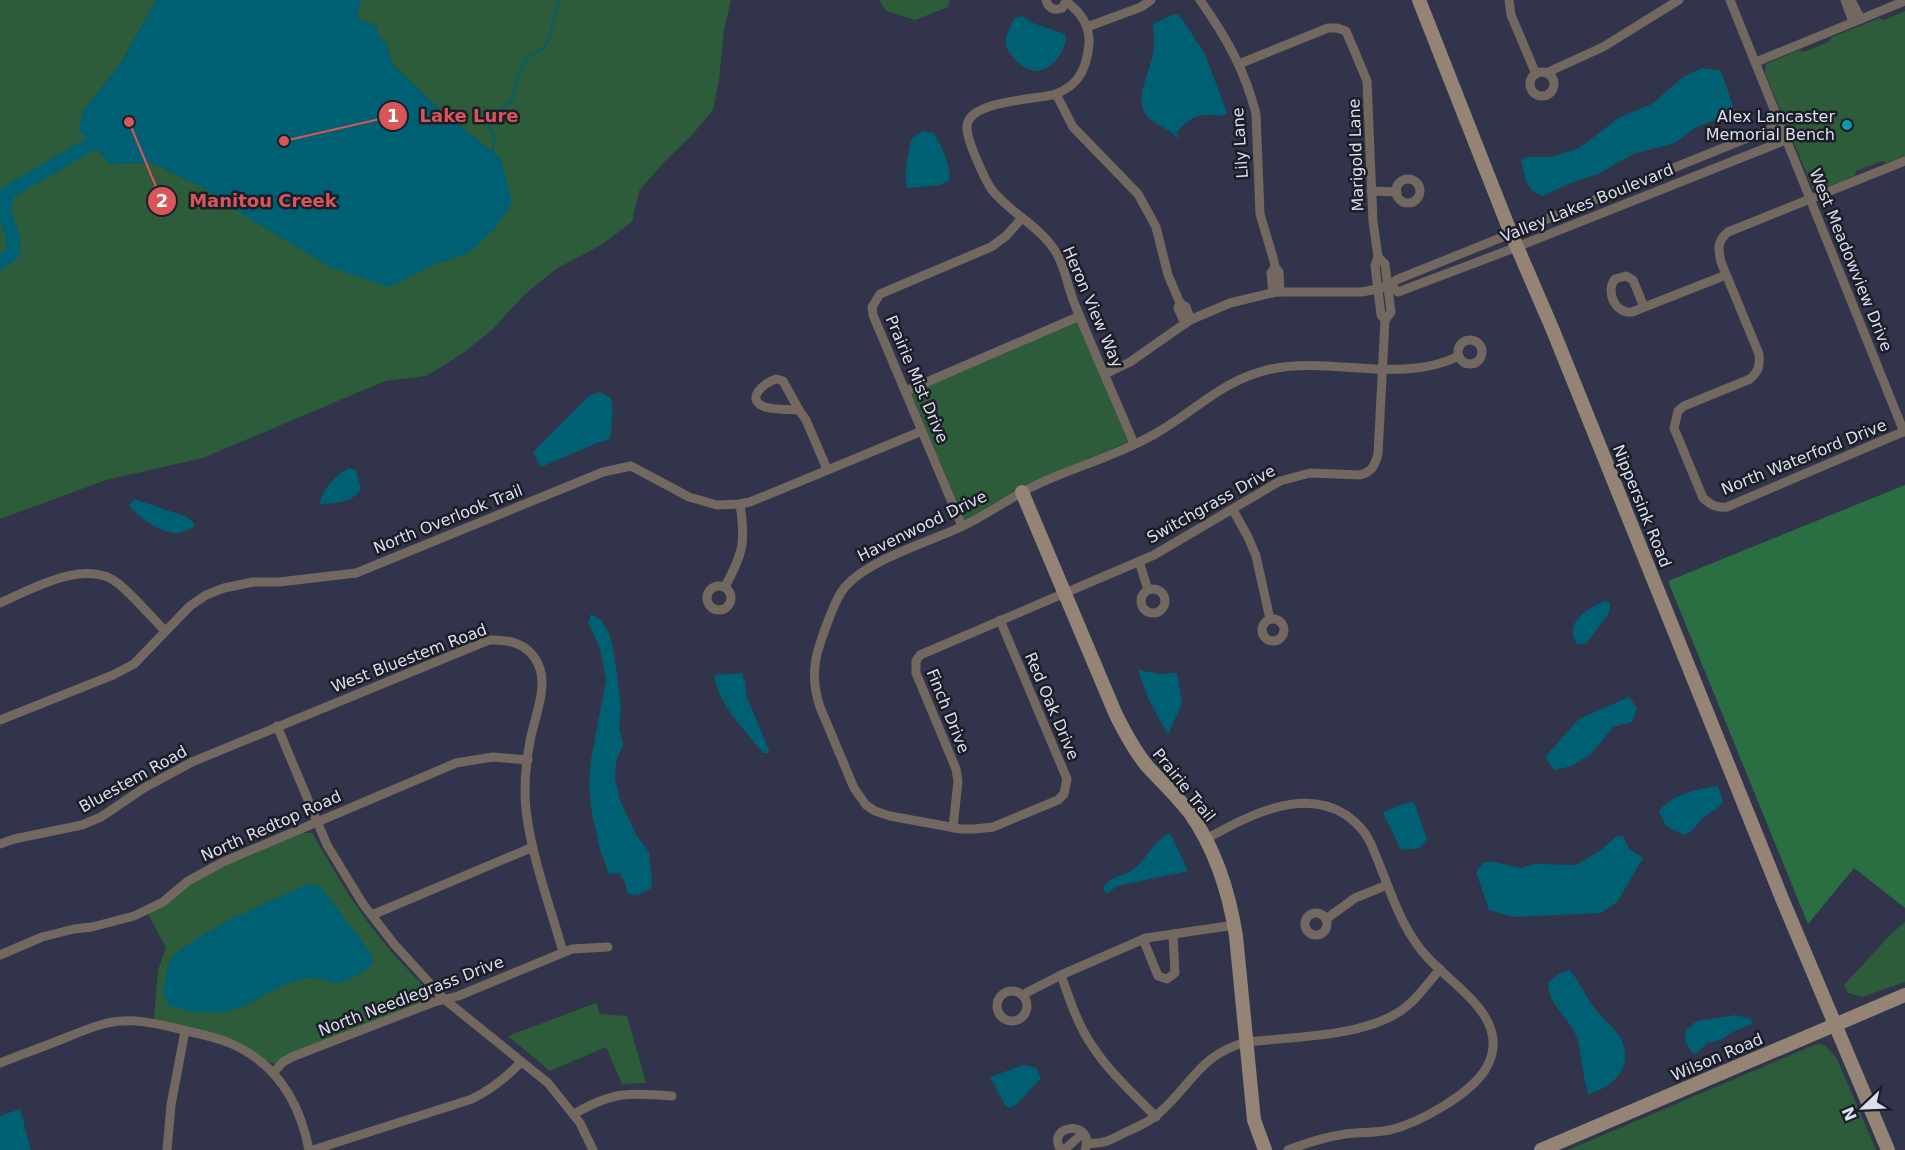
<svg xmlns="http://www.w3.org/2000/svg" width="1905" height="1150" viewBox="0 0 1905 1150" font-family="'DejaVu Sans',sans-serif">
	<style>
		.green { fill: #2c5c3a }
		.forest { fill: #296f41 }
		.water { fill: #006073 }
		.lines { fill: none; stroke-linecap: round; stroke-linejoin: round }
		.stream { stroke: #006073; stroke-width: 2 }
		.river { stroke: #006073; stroke-width: 14 }
		.street { stroke: #72685f; stroke-width: 9 }
		.secondary { stroke: #938475; stroke-width: 14 }
		.culture-dot { fill: #0f9aa8; stroke: #1b1d27; stroke-width: 2 }
		.labels { text-anchor: middle; dominant-baseline: central; stroke-width: 5; stroke-linejoin: round; paint-order: stroke }
		.poi-label { font-size: 16px; fill: #dcdfee; stroke: #1b1d27; text-anchor: end }
		.street-label { font-size: 16px; fill: #dcdfee; stroke: #1b1d27 }
		.leader { fill: none; stroke: #d8565a; stroke-width: 2 }
		.callout-dot { fill: #d8565a; stroke: #1b1d27; stroke-width: 2 }
		.mark-label { font-size: 18px; text-anchor: middle; font-weight: bold; fill: #fff }
		.callout-label { font-size: 18px; text-anchor: middle; font-weight: bold; fill: #d8565a; stroke: #1b1d27; stroke-width: 5; stroke-linejoin: round; paint-order: stroke }
	</style>
	<rect width="100%" height="100%" fill="#31344b"/>
	<g class="green">
		<polygon points="0,0 156,0 121,63 83,111 110,164 152,163 198,185 433,265 470,252 501,159 436,106 392,64 386,43 379,36 376,25 357,19 360,0 731,0 724,30 719,80 713,110 691,136 663,163 639,191 632,222 601,245 556,269 524,295 492,330 462,354 426,376 385,381 203,458 106,480 0,519"/>
		<polygon points="879,0 950,0 948,7 915,20 886,11"/>
		<polygon points="1905,11 1905,156 1886,163 1882,161 1856,171 1855,176 1819,190 1813,189 1765,73 1766,64 1799,50 1804,52 1830,41 1832,37 1880,18 1884,20"/>
		<polygon points="1078,322 1128,442 1020,487 965,521 911,393"/>
		<polygon points="302,833 312,833 347,892 367,921 393,954 426,989 429,993 426,1001 282,1059 275,1064 265,1061 256,1053 154,1019 158,970 166,948 148,914 197,880 216,870"/>
		<polygon points="1905,922 1905,982 1862,997 1848,993 1844,985 1891,934"/>
		<polygon points="596,1003 600,1014 627,1016 646,1083 622,1084 606,1047 550,1071 508,1036"/>
		<polygon points="1820,1044 1826,1046 1837,1059 1876,1150 1568,1150 1814,1045"/>
	</g>
	<polygon class="forest" points="1905,485 1905,908 1854,868 1808,924 1668,581"/>
	<g class="water">
		<polygon points="156,0 360,0 357,19 376,25 379,36 386,43 392,64 436,106 501,159 512,202 495,229 470,252 433,265 389,287 332,268 248,218 198,185 152,163 110,164 78,129 83,111 121,63"/>
		<path d="M 1172,15 L 1179,15 L 1205,54 L 1227,113 L 1223,116 C 1200,113 1192,115 1177,132 L 1179,139 C 1171,130 1160,127 1151,120 C 1130,103 1150,74 1153,53 C 1155,44 1153,34 1153,24 Z"/>
		<path d="M 1022,16 L 1033,23 L 1065,34 C 1069,49 1052,70 1036,71 C 1030,71 1023,67 1019,63 C 1000,46 1004,39 1015,18 Z"/>
		<path d="M 1702,68 L 1721,71 L 1733,106 L 1727,116 L 1696,127 L 1675,143 L 1633,154 L 1598,174 L 1568,184 L 1543,196 C 1525,191 1525,176 1521,160 L 1526,157 L 1551,157 L 1579,148 L 1620,117 L 1652,104 L 1683,77 Z"/>
		<path d="M 923,131 L 934,133 C 943,149 949,162 950,180 L 940,185 L 907,188 C 903,172 908,154 912,138 Z"/>
		<polygon points="600,392 611,398 613,412 610,439 599,442 541,467 533,452 590,395"/>
		<path d="M 349,468 L 356,470 L 361,489 C 353,503 335,503 320,504 C 321,490 337,474 349,468 Z"/>
		<path d="M 134,499 L 187,517 L 194,523 L 194,527 C 189,529 184,532 180,533 C 166,536 136,517 129,505 Z"/>
		<path d="M 1605,601 L 1610,603 L 1609,613 L 1586,644 L 1577,644 C 1563,622 1587,609 1605,601 Z"/>
		<polygon points="591,614 602,621 609,633 614,652 621,707 619,726 623,745 616,761 615,779 620,800 637,836 649,852 652,884 650,889 637,895 628,894 624,880 619,873 609,874 601,853 592,814 589,784 591,760 606,680 600,648 588,623"/>
		<polygon points="1138,670 1161,674 1177,673 1182,703 1168,735 1148,698"/>
		<path d="M 742,673 L 745,682 L 746,695 L 770,753 L 763,753 C 743,727 720,708 714,675 Z"/>
		<polygon points="1629,697 1637,708 1632,722 1613,727 1592,753 1572,766 1554,770 1545,757 1579,719"/>
		<path d="M 1718,786 L 1723,802 C 1718,810 1710,811 1703,818 C 1696,825 1694,831 1684,835 L 1666,826 L 1659,811 C 1672,794 1698,789 1718,786 Z"/>
		<polygon points="1414,802 1427,839 1420,848 1401,850 1383,813 1399,805"/>
		<path d="M 1170,833 L 1188,871 L 1117,886 L 1107,894 L 1103,889 C 1108,877 1120,877 1131,871 C 1147,861 1150,843 1170,833 Z"/>
		<polygon points="1617,836 1623,836 1629,849 1643,858 1617,902 1601,913 1513,917 1489,910 1476,872 1484,862 1493,862 1521,868 1534,864 1576,865 1601,850"/>
		<path d="M 308,884 L 321,887 L 370,952 L 373,962 C 368,971 348,982 338,983 C 329,984 320,977 311,978 C 282,980 254,1005 229,1011 C 208,1015 188,1011 169,1006 L 163,994 L 168,964 L 176,953 L 196,939 L 231,919 Z"/>
		<path d="M 1569,970 C 1579,980 1584,993 1592,1005 C 1600,1016 1613,1026 1620,1037 C 1635,1066 1615,1086 1589,1094 C 1584,1086 1581,1050 1577,1038 C 1570,1017 1548,1006 1548,983 L 1559,974 Z"/>
		<polygon points="1736,1015 1751,1019 1752,1024 1730,1033 1723,1039 1707,1043 1696,1054 1692,1053 1685,1041 1686,1030 1697,1021"/>
		<polygon points="1024,1065 1036,1068 1041,1078 1017,1104 1009,1108 1005,1105 990,1077"/>
		<polygon points="20,1109 31,1150 0,1150 0,1116"/>
	</g>
	<g class="lines">
		<path class="stream" d="M 493,152 L 493,143 L 495,137 L 488,125 L 490,117 L 512,100 L 520,69 L 530,55 C 557,48 549,21 559,0"/>
		<polyline class="river" points="0,263 13,253 13,236 4,212 7,193 106,135"/>
		<g class="street">
			<path d="M 1046,0 C 1048,8 1054,11 1062,8 L 1067,0"/>
			<path d="M 1200,0 C 1226,37 1245,70 1256,114 L 1260,214 L 1274,261 L 1275,267 L 1271,273 L 1273,293"/>
			<polyline points="1509,0 1511,15 1536,74"/>
			<polyline points="1730,0 1904,432"/>
			<polyline points="1845,0 1853,22"/>
			<polyline points="1851,0 1861,19"/>
			<path d="M 1067,2 C 1081,13 1090,25 1089,44 C 1088,55 1085,69 1078,78 C 1073,85 1063,91 1056,94 C 1037,100 967,100 967,127 C 967,138 972,148 976,158 C 981,169 985,180 992,190 C 1011,214 1042,227 1057,254 C 1066,270 1068,289 1075,305 C 1094,352 1115,398 1134,444"/>
			<polyline points="1087,27 1141,7 1151,0"/>
			<polyline points="1756,62 1905,1"/>
			<polyline points="1239,64 1328,28 1337,28 1346,31 1367,81 1373,221 1378,257 1385,264 1391,312 1385,320"/>
			<circle cx="1542" cy="84" r="12"/>
			<polyline points="1546,73 1603,47 1679,0"/>
			<polyline points="1056,94 1073,127 1138,194 1156,227 1168,275 1180,303 1186,307 1191,320"/>
			<path d="M 1905,161 L 1728,232 C 1717,241 1718,249 1721,262 L 1759,354 C 1760,365 1759,371 1750,379 L 1684,406 L 1678,411 L 1674,428 L 1703,498 C 1711,505 1716,508 1727,507 L 1905,431"/>
			<circle cx="1408" cy="191" r="12"/>
			<polyline points="1371,191 1397,192"/>
			<polyline points="1378,257 1375,266 1381,315 1385,320"/>
			<polyline points="1275,267 1279,272 1280,292"/>
			<polyline points="1391,286 1398,292 1517,247 1786,140"/>
			<polyline points="1391,286 1396,280 1780,125"/>
			<polyline points="1180,303 1178,308 1185,324"/>
			<path d="M 1644,307 L 1633,280 L 1626,276 L 1615,279 C 1605,291 1615,314 1632,312 L 1726,275"/>
			<circle cx="1470" cy="352" r="12"/>
			<polyline points="1105,374 1130,362 1190,320 1230,303 1276,292 1362,292 1391,286"/>
			<path d="M 776,379 L 783,381 L 799,410 C 788,409 775,410 765,407 C 744,399 764,383 776,379 Z"/>
			<polyline points="906,391 1080,316"/>
			<polyline points="799,410 806,420 827,469"/>
			<polyline points="1233,510 1248,537 1256,556 1270,619"/>
			<polyline points="962,526 873,315 872,307 880,294 991,247 1006,236 1022,218"/>
			<polyline points="1139,561 1148,590"/>
			<circle cx="719" cy="598" r="12"/>
			<path d="M 725,587 C 743,552 746,544 740,504"/>
			<circle cx="1153" cy="601" r="12"/>
			<path d="M 0,603 C 32,589 87,557 119,584 C 135,598 150,615 165,631"/>
			<circle cx="1273" cy="630" r="11"/>
			<path d="M 1000,620 L 1067,779 L 1064,794 L 1058,800 L 993,827 L 975,829 L 961,829 L 890,816 L 875,811 L 866,805 L 854,788 L 820,707 C 808,672 817,649 830,616 C 834,606 838,595 845,587 C 870,559 926,543 961,527 C 987,515 1010,497 1036,485 C 1074,467 1116,456 1153,435 C 1195,412 1221,380 1271,369 C 1333,356 1400,385 1459,356"/>
			<polyline points="0,720 113,675 134,664 190,606 206,595 224,588 253,582 279,582 356,573 603,472 631,466 689,497 717,505 740,504 750,502 922,431"/>
			<polyline points="277,726 327,845 363,904 394,944 444,999 548,1083 580,1123 593,1150"/>
			<path d="M 953,828 L 958,781 L 956,769 L 916,673 L 916,661 L 920,655 L 1154,555 L 1280,481 L 1310,473 L 1360,475 C 1372,472 1375,465 1378,454 L 1385,320"/>
			<path d="M 1206,839 C 1246,817 1302,786 1346,815 C 1356,822 1365,831 1370,842 C 1388,881 1398,927 1429,959 C 1456,988 1515,1022 1485,1070 C 1469,1095 1419,1123 1390,1130 C 1375,1133 1360,1132 1345,1134 C 1326,1137 1306,1143 1288,1150"/>
			<path d="M 0,844 L 14,839 L 82,825 L 101,817 L 144,788 L 192,762 L 489,640 C 511,639 532,645 540,669 C 547,689 534,720 530,741 C 527,757 525,774 525,791 C 525,840 550,905 563,952"/>
			<circle cx="1316" cy="924" r="11"/>
			<polyline points="372,915 533,847"/>
			<polyline points="1326,919 1355,898 1387,885"/>
			<polyline points="1143,939 1158,976 1167,979 1175,973 1173,934"/>
			<polyline points="0,955 42,937 74,929 92,927 134,916 163,902 188,881 223,862 456,763 493,757 528,760"/>
			<path d="M 1061,975 C 1069,998 1078,1026 1093,1047 C 1110,1073 1134,1094 1156,1117"/>
			<circle cx="1012" cy="1006" r="15"/>
			<polyline points="1022,995 1061,975 1146,938 1235,925"/>
			<path d="M 0,1063 C 20,1055 40,1048 60,1040 C 75,1034 91,1027 107,1023 C 134,1017 158,1024 183,1030 C 199,1034 217,1037 232,1044 C 277,1064 300,1103 309,1150"/>
			<polyline points="273,1073 283,1062 292,1057 434,1002 458,996 572,949 608,947"/>
			<path d="M 574,1114 C 612,1092 628,1092 672,1096"/>
			<path d="M 1087,1143 C 1102,1145 1113,1139 1126,1132 C 1137,1127 1150,1122 1158,1114 C 1192,1085 1199,1055 1246,1042 C 1292,1037 1360,1037 1399,1012 C 1415,1002 1427,984 1440,969"/>
			<polyline points="167,1150 171,1105 185,1031"/>
			<path d="M 313,1150 L 472,1099 C 492,1089 506,1078 521,1062"/>
			<path d="M 1061,1150 C 1044,1124 1096,1119 1085,1150"/>
			<polyline points="1064,1150 1083,1133"/>
		</g>
		<g class="secondary">
			<polyline points="1419,0 1508,226 1552,328 1783,901 1888,1150"/>
			<path d="M 1022,492 L 1116,715 C 1125,733 1134,750 1147,766 C 1161,781 1177,796 1190,813 C 1216,850 1229,892 1236,936 L 1254,1120 L 1265,1150"/>
			<polyline points="1541,1150 1905,995"/>
		</g>
	</g>
	<circle class="culture-dot" cx="1847" cy="125" r="6"/>
	<g class="labels">
		<g class="poi-label">
			<text x="1835" y="116">Alex Lancaster<tspan x="1835" dy="18">Memorial Bench</tspan></text>
		</g>
		<g class="street-label">
			<text transform="translate(1240 143) rotate(-94)">Lily Lane</text>
			<text transform="translate(1356 155) rotate(-92)">Marigold Lane</text>
			<text transform="translate(1587 203) rotate(-22)">Valley Lakes Boulevard</text>
			<text transform="translate(1851 260) rotate(68)">West Meadowview Drive</text>
			<text transform="translate(1093 307) rotate(67)">Heron View Way</text>
			<text transform="translate(917 379) rotate(67)">Prairie Mist Drive</text>
			<text transform="translate(1804 457) rotate(-22)">North Waterford Drive</text>
			<text transform="translate(1211 504) rotate(-29)">Switchgrass Drive</text>
			<text transform="translate(1642 506) rotate(68)">Nippersink Road</text>
			<text transform="translate(448 519) rotate(-22)">North Overlook Trail</text>
			<text transform="translate(922 526) rotate(-26)">Havenwood Drive</text>
			<text transform="translate(409 658) rotate(-21)">West Bluestem Road</text>
			<text transform="translate(1052 706) rotate(67)">Red Oak Drive</text>
			<text transform="translate(948 711) rotate(68)">Finch Drive</text>
			<text transform="translate(133 779) rotate(-29)">Bluestem Road</text>
			<text transform="translate(1184 785) rotate(51)">Prairie Trail</text>
			<text transform="translate(271 826) rotate(-24)">North Redtop Road</text>
			<text transform="translate(411 996) rotate(-21)">North Needlegrass Drive</text>
			<text transform="translate(1717 1057) rotate(-23)">Wilson Road</text>
		</g>
	</g>
	<path class="leader" d="M284 141L393 116M129 122L162 201"/>
	<g class="callout-dot">
		<circle cx="284" cy="141" r="6"/>
		<circle cx="129" cy="122" r="6"/>
		<circle cx="393" cy="116" r="15"/>
		<circle cx="162" cy="201" r="15"/>
	</g>
	<g class="mark-label">
		<text x="393" y="122">1</text>
		<text x="162" y="207">2</text>
	</g>
	<g class="callout-label">
		<text x="469" y="122">Lake Lure</text>
		<text x="263" y="207">Manitou Creek</text>
	</g>
	<g transform="translate(1863 1108) rotate(247)" stroke="#1b1d27" stroke-width="4.5" paint-order="stroke">
	<path d="M0-4.5L10 22L0 15L-10 22Z" fill="#dcdfee"/>
	<text y="-9" font-size="16" font-weight="bold" text-anchor="middle" fill="#dcdfee">N</text>
	</g>
</svg>
